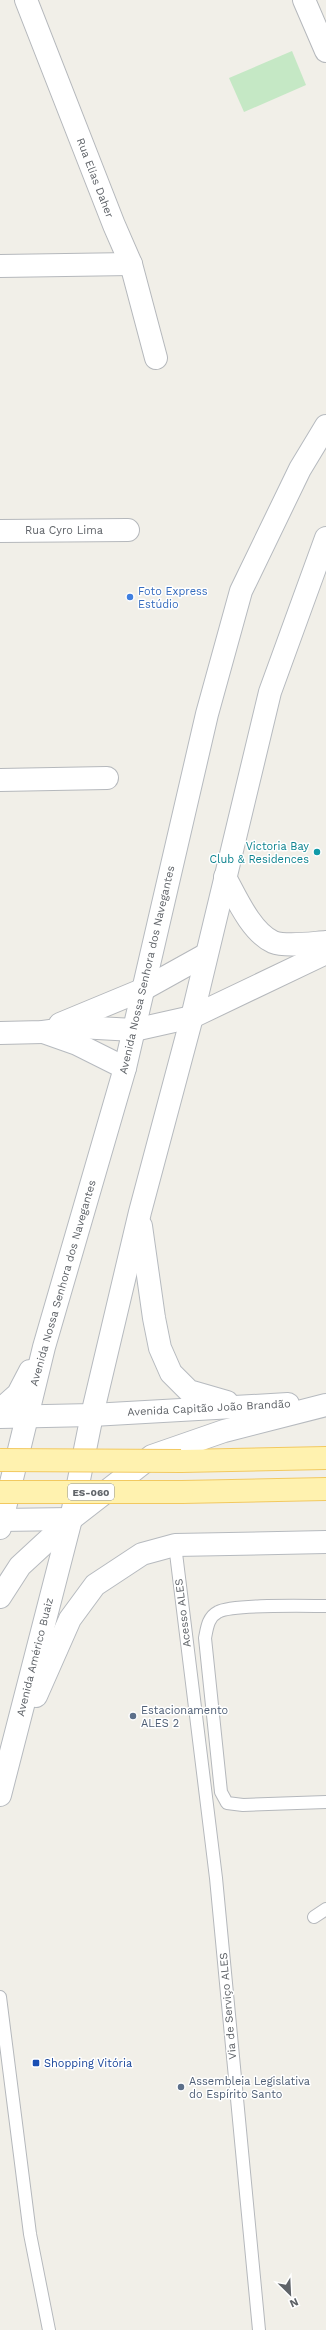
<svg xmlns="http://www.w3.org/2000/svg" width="326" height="2330" viewBox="0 0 326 2330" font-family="'Work Sans',sans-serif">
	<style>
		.green { fill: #c5e8c5 }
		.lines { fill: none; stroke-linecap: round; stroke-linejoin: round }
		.lane-casing { stroke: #b5b8bc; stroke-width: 14 }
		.street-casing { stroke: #b5b8bc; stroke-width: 24 }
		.secondary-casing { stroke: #b6babf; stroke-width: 24 }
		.primary-casing { stroke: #f2c960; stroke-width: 24 }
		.lane { stroke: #fff; stroke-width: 12 }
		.street { stroke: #fff; stroke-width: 22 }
		.secondary { stroke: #fff; stroke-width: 22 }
		.primary { stroke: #fff2af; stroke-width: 22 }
		.primary-bridge-casing { stroke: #f2c960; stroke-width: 24; stroke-linecap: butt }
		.primary-bridge { stroke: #fff2af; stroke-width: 22 }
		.shop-dot { fill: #3f7fe0; stroke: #fff; stroke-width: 1.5 }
		.culture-dot { fill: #0f9aa8; stroke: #fff; stroke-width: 1.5 }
		.service-dot { fill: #5c6f8a; stroke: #fff; stroke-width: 1.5 }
		.transit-dot { fill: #1a4fb4; stroke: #fff; stroke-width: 1.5 }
		.labels { text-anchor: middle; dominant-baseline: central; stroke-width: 3; stroke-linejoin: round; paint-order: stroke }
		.shield { fill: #fff; stroke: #8f9295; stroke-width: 1 }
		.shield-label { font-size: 10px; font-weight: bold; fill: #5f6368 }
		.street-label { font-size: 11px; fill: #5f6368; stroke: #fff }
		.shop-label { font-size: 11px; fill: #366cbe; stroke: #fff; text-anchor: start }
		.culture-label { font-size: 11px; fill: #0d838f; stroke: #fff; text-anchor: end }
		.service-label { font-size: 11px; fill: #4e5e75; stroke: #fff; text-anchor: start }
		.transit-label { font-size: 11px; fill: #164399; stroke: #fff; text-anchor: start }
	</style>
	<rect width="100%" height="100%" fill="#f1efe8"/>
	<polygon class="green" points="292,51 306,85 244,112 229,78"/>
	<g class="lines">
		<g class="lane-casing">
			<g id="lane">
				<polyline points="175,1545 216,1878 259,2330"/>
				<path d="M 326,1606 C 306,1606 232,1604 218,1612 C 208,1617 207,1628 205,1638 L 221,1792 L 227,1803 L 243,1805 L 326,1802"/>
				<polyline points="314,1917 326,1909"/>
				<polyline points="0,1997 30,2234 49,2330"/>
			</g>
		</g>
		<g class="street-casing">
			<g id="street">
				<polyline points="26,0 114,225 131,264 156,358"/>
				<polyline points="304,0 326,51"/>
				<polyline points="0,266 131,264"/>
				<polyline points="0,531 128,530"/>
				<polyline points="0,780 107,778"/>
				<path d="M 225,877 C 236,897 251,932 273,942 C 286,947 312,943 326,942"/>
				<polyline points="60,1024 142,990 205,955"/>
				<polyline points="0,1033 43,1032 79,1027 134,1030 192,1017 326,953"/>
			</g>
		</g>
		<g class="secondary-casing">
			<g id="secondary">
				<polyline points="43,1032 77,1044 125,1068"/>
				<polyline points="141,1226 154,1318 160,1348 171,1373 189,1391 227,1402"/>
				<polyline points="0,1410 18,1394 30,1371"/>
				<polyline points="0,1417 92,1415 288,1404"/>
				<polyline points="0,1520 71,1519"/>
				<polyline points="0,1528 44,1347 125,1068 207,714 241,591 300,469 326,426"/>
				<polyline points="0,1597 20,1566 71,1519 152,1456 224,1431 326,1405"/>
				<polyline points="36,1696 70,1619 95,1585 142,1554 175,1545 326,1542"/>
				<polyline points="0,1795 71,1519 92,1415 140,1212 192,1017 270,692 326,538"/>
			</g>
		</g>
		<g class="primary-casing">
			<g id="primary">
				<polyline points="181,1461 326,1458"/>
				<polyline points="182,1492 326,1489"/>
			</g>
		</g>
		<use href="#lane" class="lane"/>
		<use href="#street" class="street"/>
		<use href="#secondary" class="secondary"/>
		<use href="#primary" class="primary"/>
		<g class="primary-bridge-casing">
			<g id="primary-bridge">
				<polyline points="0,1460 181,1461"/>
				<polyline points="0,1492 182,1492"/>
			</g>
		</g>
		<use href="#primary-bridge" class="primary-bridge"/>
	</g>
	<circle class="shop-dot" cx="130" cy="597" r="4"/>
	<circle class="culture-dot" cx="317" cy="852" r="4"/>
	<g class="service-dot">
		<circle cx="133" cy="1716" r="4"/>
		<circle cx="181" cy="2087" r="4"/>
	</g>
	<rect class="transit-dot" x="32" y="2059" width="8" height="8" rx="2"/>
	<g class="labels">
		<rect class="shield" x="68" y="1484" width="46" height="16" rx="3"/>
		<g class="shield-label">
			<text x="91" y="1492">ES-060</text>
		</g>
		<g class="street-label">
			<text transform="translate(95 178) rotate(69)">Rua Elias Daher</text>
			<text x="64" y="530">Rua Cyro Lima</text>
			<text transform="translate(147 970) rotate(-77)">Avenida Nossa Senhora dos Navegantes</text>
			<text transform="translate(63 1283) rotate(-74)">Avenida Nossa Senhora dos Navegantes</text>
			<text transform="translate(209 1408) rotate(-3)">Avenida Capitão João Brandão</text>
			<text transform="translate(183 1613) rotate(-97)">Acesso ALES</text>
			<text transform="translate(35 1657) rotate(-76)">Avenida Américo Buaiz</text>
			<text transform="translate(228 2006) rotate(-95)">Via de Serviço ALES</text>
		</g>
		<g class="shop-label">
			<text x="138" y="591">Foto Express<tspan x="138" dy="13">Estúdio</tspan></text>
		</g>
		<g class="culture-label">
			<text x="309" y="846">Victoria Bay<tspan x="309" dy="13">Club &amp; Residences</tspan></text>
		</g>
		<g class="service-label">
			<text x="141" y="1710">Estacionamento<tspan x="141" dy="13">ALES 2</tspan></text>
			<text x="189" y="2081">Assembleia Legislativa<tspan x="189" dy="13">do Espírito Santo</tspan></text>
		</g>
		<g class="transit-label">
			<text x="44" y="2063">Shopping Vitória</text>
		</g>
	</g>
	<g transform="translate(290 2294) rotate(156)" stroke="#ffffff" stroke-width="3" paint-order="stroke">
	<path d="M0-3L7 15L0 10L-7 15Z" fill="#5f6368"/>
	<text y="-6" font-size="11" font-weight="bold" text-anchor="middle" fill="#5f6368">N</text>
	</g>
</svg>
